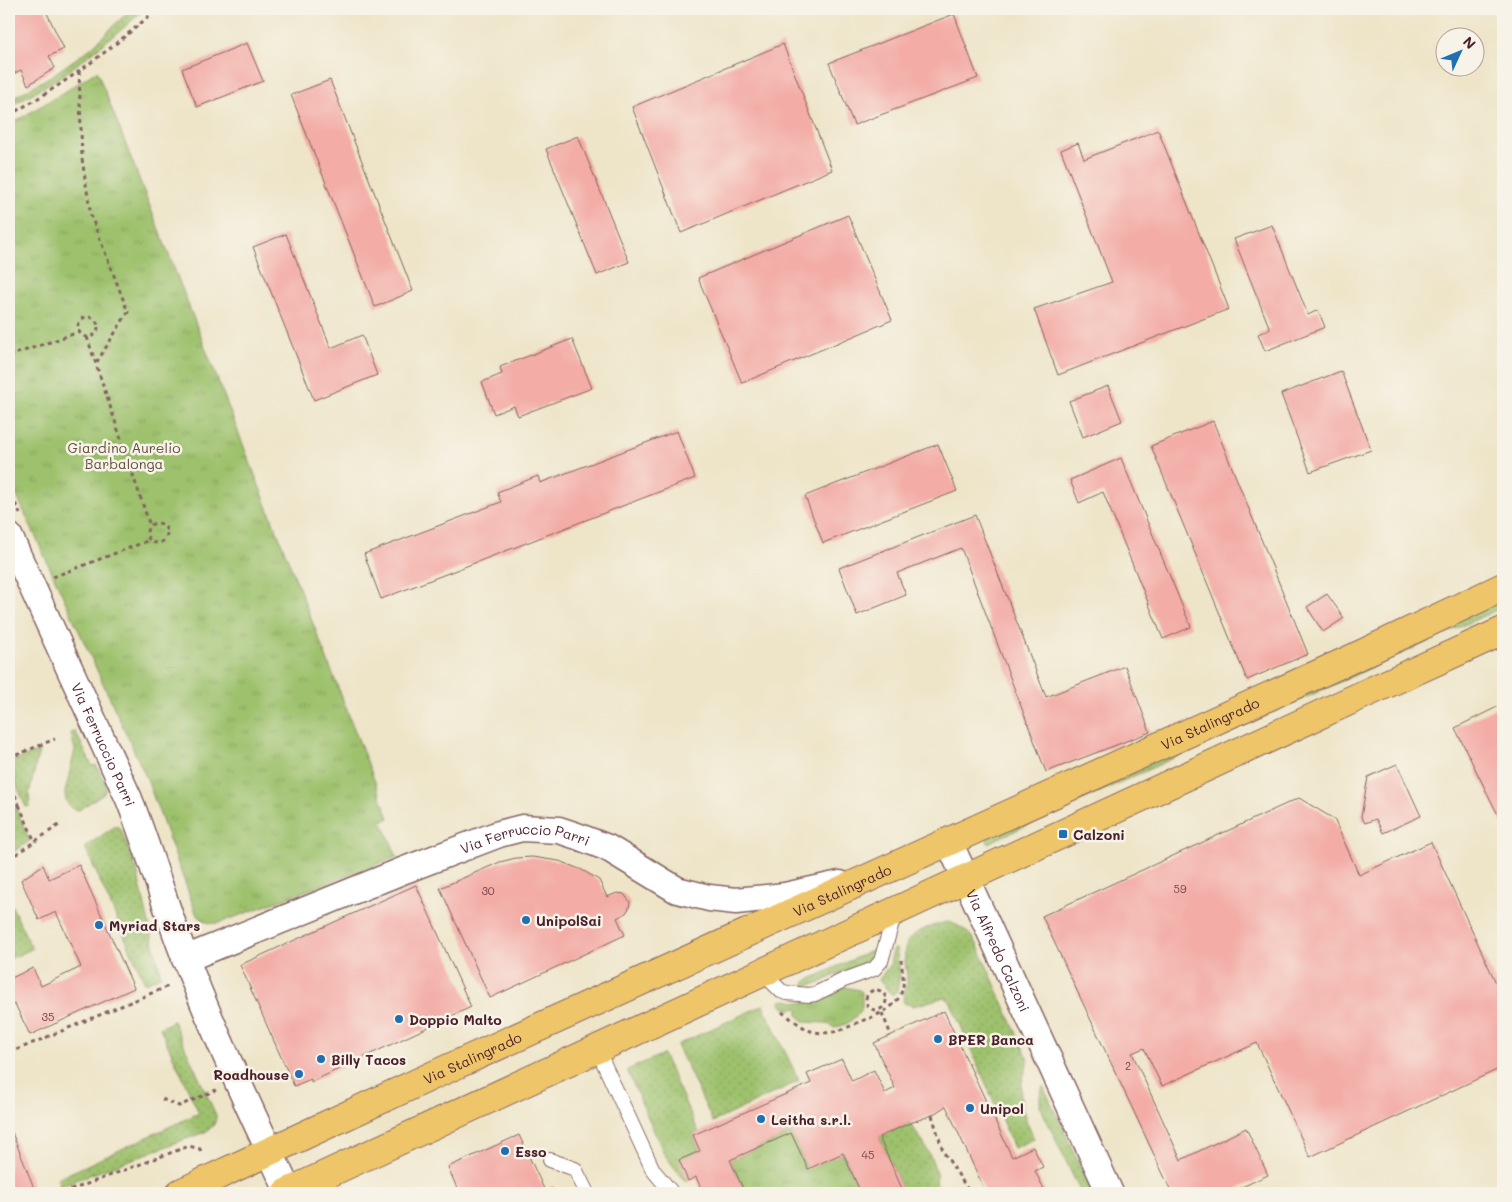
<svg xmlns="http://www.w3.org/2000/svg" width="1512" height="1202" viewBox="0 0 1512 1202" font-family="Mali,sans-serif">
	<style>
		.grass { fill: url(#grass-dots); stroke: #74704c }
		.park { fill: url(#park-tufts); stroke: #74704c }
		.building { fill: #f3aca6 }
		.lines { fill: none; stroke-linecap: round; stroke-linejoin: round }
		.lane-casing { stroke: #836462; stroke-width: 16 }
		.street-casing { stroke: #836462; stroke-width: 29 }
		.primary-casing { stroke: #836462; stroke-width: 30 }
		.path { stroke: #836462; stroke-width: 3; stroke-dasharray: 4 4; stroke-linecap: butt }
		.lane { stroke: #fff; stroke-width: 14 }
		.street { stroke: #fff; stroke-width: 26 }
		.primary { stroke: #eec569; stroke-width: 28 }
		.poi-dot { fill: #1f6fb2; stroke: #f7f3e8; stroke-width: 2 }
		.labels { text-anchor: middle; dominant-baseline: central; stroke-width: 5; stroke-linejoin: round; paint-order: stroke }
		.number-label { font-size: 11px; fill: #74424a }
		.park-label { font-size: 14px; fill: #63503e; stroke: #f7f3e8 }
		.street-label { font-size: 14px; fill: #4a1f2b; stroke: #f7f3e8 }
		.poi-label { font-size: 14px; font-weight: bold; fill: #4a1f2b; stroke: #f7f3e8; text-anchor: start }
	</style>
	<defs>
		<pattern id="grass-dots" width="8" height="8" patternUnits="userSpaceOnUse" patternTransform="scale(1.25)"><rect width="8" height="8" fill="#9dc16c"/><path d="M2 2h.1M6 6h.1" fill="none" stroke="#89a55e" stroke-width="1.8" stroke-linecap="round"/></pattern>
		<pattern id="park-tufts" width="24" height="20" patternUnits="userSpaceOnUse" patternTransform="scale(1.25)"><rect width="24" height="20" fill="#9dc16c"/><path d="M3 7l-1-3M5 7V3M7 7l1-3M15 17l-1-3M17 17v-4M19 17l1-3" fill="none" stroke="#89a55e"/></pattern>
	</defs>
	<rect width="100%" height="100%" fill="#f7f3e8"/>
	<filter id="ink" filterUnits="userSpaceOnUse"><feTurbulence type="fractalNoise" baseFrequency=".02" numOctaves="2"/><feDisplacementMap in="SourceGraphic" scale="10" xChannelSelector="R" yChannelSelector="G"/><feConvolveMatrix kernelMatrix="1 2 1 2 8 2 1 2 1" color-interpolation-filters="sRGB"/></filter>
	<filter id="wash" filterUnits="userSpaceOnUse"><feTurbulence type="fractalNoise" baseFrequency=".0096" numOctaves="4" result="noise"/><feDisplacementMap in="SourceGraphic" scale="20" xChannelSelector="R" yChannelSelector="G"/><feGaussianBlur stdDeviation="1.12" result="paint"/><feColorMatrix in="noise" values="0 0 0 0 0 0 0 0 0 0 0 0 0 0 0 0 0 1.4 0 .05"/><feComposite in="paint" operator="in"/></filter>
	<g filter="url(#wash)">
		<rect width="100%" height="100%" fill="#eee5c9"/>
		<g class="grass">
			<polygon points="131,9 145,9 121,30 62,76 9,107 9,100 51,76 91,48"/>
			<polygon points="1503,600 1503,607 988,843 987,838"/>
			<path d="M 75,731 L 92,766 L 96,765 L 107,787 L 104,793 L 79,810 C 69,810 65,801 65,792 L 75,750 L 71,733 Z"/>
			<polygon points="39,751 29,794 30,806 26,807 9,768 9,763"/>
			<polygon points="9,791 30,841 9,855"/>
			<polygon points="117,825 120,828 136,867 161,976 145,983 85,847"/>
			<polygon points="9,900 32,949 9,959"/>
			<path d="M 948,922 C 962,926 969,932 977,944 L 1027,1057 C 1028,1068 1022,1077 1021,1088 C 1019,1106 1027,1122 1034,1139 L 1014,1148 L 951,1003 L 945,997 L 913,1006 L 904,1003 C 901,995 907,989 907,981 C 908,971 903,960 905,950 C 907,932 933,925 948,922 Z"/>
			<polygon points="875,949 877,949 877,954 873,960 831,977 820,983 805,986 804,983 806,981"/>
			<polygon points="893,949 896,949 900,974 897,991 892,995 879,980 890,964"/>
			<polygon points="763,1005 799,1081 713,1122 677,1045"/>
			<path d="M 173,1021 L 216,1115 C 216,1124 213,1127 205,1132 L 60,1186 L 57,1179 L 199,1113 L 160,1028 Z"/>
			<polygon points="663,1054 699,1133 693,1135 700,1151 688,1181 684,1180 664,1154 627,1070"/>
			<polygon points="1043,1086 1093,1193 1081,1193 1040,1106 1040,1096"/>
			<path d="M 910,1123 C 920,1137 930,1152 935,1169 C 938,1177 935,1185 938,1193 L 904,1193 L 879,1137 Z"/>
		</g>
		<g class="park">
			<path d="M 97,71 L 389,818 L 382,821 L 397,857 L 219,923 C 208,924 203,922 196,913 L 147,779 L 9,479 L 9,125 L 63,93 Z"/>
			<path d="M 844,987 L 859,990 L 862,992 L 862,1008 L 857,1015 L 848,1023 L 835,1028 L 826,1023 L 805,1022 L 798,1016 L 798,1008 L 786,1010 L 781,1004 L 781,1001 C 786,999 791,1001 796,1002 C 816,1003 828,998 844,987 Z"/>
			<polygon points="791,1133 808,1168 843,1153 861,1193 745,1193 730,1160"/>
		</g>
		<g id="blocks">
			<g class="building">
				<polygon points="9,9 45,9 64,49 49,56 55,68 28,85 21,70 9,76"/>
				<polygon points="954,14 978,78 854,125 829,63"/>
				<polygon points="247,43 263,81 197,107 182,69"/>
				<polygon points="783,44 832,170 681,233 632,107"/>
				<polygon points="330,80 413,291 375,307 291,95"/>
				<polygon points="1158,130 1229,309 1058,375 1034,309 1112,282 1061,150 1078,143 1084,159"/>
				<polygon points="578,136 629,262 597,275 546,149"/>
				<polygon points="848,215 892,320 742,383 698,278"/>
				<polygon points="1272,225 1308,315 1318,310 1325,327 1265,351 1258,334 1270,329 1234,239"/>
				<polygon points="286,234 331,348 362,335 377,375 314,400 253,247"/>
				<polygon points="572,339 592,388 518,416 514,406 494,414 482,382 502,374 500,367"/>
				<polygon points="1341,371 1371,450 1310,472 1281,394"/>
				<polygon points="1108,386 1122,421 1083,437 1069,401"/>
				<polygon points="1213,421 1308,654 1247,680 1151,446"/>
				<polygon points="677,431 695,478 381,599 364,554 501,502 497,492 538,476 540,483"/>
				<polygon points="938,444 957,491 823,543 805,496"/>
				<polygon points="1121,458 1191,627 1163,639 1103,492 1079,503 1070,480"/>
				<polygon points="975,515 1046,697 1125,666 1150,732 1046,772 961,548 897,573 906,595 857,615 839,568"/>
				<polygon points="1327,594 1344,618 1323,632 1307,607"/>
				<polygon points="1503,704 1503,825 1455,728"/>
				<polygon points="1397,764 1421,816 1383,833 1376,819 1365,823 1361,817 1368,777"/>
				<polygon points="1299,798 1334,819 1359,875 1431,842 1503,998 1503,1067 1310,1157 1257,1043 1162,1086 1144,1048 1132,1053 1181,1160 1246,1128 1268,1175 1229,1193 1172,1193 1042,916"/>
				<polygon points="532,857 559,861 582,870 599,880 607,897 617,893 624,894 630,902 629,908 626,913 617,918 625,935 490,998 440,888 500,862 516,858"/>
				<polygon points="43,865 49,879 79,865 134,988 30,1035 15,1004 9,1007 9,979 33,968 41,986 81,967 56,912 39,920 21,880"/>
				<polygon points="416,885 471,1007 311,1082 311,1079 294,1086 240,965"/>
				<polygon points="944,1011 1012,1157 1033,1147 1043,1167 1035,1171 1046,1193 986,1193 946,1106 932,1115 910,1123 879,1137 904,1193 861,1193 843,1153 808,1169 791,1133 730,1160 745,1193 703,1193 696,1177 688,1181 679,1160 700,1151 693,1135 811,1083 807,1074 842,1059 852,1081 874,1070 885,1093 895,1088 874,1043"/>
				<polygon points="9,1125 36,1193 41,1190 43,1193 9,1193"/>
				<polygon points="519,1135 545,1191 552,1188 554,1193 459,1193 448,1167"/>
			</g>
		</g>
	</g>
	<g filter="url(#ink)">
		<use href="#blocks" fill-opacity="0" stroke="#836462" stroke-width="1"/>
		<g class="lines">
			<g class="lane-casing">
				<g id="lane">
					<polyline points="763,973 781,991 787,993 809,995 815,994 844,980 874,969 881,961 895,912"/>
					<polyline points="597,1049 653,1170 672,1193"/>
					<polyline points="550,1160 575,1169 587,1193"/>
				</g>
			</g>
			<g class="street-casing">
				<g id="street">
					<path id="s1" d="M 9,536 L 129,799 C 150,852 165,907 186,960 C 217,1039 253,1116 289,1193"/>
					<path id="s2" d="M 949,842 L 1110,1193"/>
					<path id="s3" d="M 185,959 L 402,871 L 499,834 L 522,828 L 559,830 L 577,836 L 608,848 L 677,890 L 709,898 L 736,901 L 785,896 L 840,884"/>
				</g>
			</g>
			<g class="primary-casing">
				<g id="primary">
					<path id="s4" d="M 180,1193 L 436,1074 L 1349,660 L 1503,587"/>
					<polyline points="286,1193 1360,696 1503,631"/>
				</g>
			</g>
			<g class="path">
				<polyline points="79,71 82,159 91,216 128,312 95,365"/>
				<path d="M 9,115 C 62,86 112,49 157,9"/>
				<circle cx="88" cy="327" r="10"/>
				<polyline points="87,337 150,526"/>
				<polyline points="9,356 79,332"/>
				<polyline points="9,489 20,514"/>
				<circle cx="157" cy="533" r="10"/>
				<polyline points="53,577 150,540"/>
				<polyline points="9,758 55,739"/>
				<polyline points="9,780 19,805 9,809"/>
				<polyline points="19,805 35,842"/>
				<polyline points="9,859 59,825"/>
				<circle cx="876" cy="1000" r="10"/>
				<path d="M 782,1012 C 789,1017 803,1028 811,1031 C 829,1036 843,1030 859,1022 C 877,1015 898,1009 903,987 C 904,979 902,969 901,960"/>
				<polyline points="882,1013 891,1035"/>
				<polyline points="9,1053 171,985"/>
				<polyline points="162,1099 179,1106 216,1090"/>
				<polyline points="932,1115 943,1151 970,1193"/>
				<polyline points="63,1193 189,1146 200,1149 202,1154"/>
			</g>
			<use href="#lane" class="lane"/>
			<use href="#street" class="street"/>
			<use href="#primary" class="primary"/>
		</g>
	</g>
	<g class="poi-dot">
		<rect x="1058" y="829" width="10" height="10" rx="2.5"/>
		<circle cx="526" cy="920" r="5"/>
		<circle cx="99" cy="925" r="5"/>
		<circle cx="399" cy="1019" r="5"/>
		<circle cx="938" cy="1039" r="5"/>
		<circle cx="321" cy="1059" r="5"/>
		<circle cx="299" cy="1074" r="5"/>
		<circle cx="970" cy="1108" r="5"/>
		<circle cx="761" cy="1119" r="5"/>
		<circle cx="505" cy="1151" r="5"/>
	</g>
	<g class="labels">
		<g class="number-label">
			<text x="1180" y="888">59</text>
			<text x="488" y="890">30</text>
			<text x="48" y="1016">35</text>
			<text x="1128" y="1065">2</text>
			<text x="868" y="1154">45</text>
		</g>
		<g class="park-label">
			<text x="124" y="447">Giardino Aurelio<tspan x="124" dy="16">Barbalonga</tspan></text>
		</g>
		<g class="street-label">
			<text stroke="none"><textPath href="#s4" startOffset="1132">Via Stalingrado</textPath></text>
			<text stroke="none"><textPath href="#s1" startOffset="229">Via Ferruccio Parri</textPath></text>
			<text stroke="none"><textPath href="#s3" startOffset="364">Via Ferruccio Parri</textPath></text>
			<text stroke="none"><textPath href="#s4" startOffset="728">Via Stalingrado</textPath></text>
			<text stroke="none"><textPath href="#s2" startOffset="119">Via Alfredo Calzoni</textPath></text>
			<text stroke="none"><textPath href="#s4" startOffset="322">Via Stalingrado</textPath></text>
		</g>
		<g class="poi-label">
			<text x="1073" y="834">Calzoni</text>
			<text x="536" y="920">UnipolSai</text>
			<text x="109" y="925">Myriad Stars</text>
			<text x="409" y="1019">Doppio Malto</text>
			<text x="948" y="1039">BPER Banca</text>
			<text x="331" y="1059">Billy Tacos</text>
			<text x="289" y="1074" text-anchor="end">Roadhouse</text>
			<text x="980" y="1108">Unipol</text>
			<text x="771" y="1119">Leitha s.r.l.</text>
			<text x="515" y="1151">Esso</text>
		</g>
	</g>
	<rect width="1512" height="1202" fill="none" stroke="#f7f3e8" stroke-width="30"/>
	<g transform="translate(1460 52) rotate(46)"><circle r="24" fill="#f7f3e8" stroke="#b29e9c"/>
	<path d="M0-4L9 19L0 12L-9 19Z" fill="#1f6fb2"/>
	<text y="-8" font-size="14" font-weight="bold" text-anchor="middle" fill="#4a1f2b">N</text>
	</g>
</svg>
